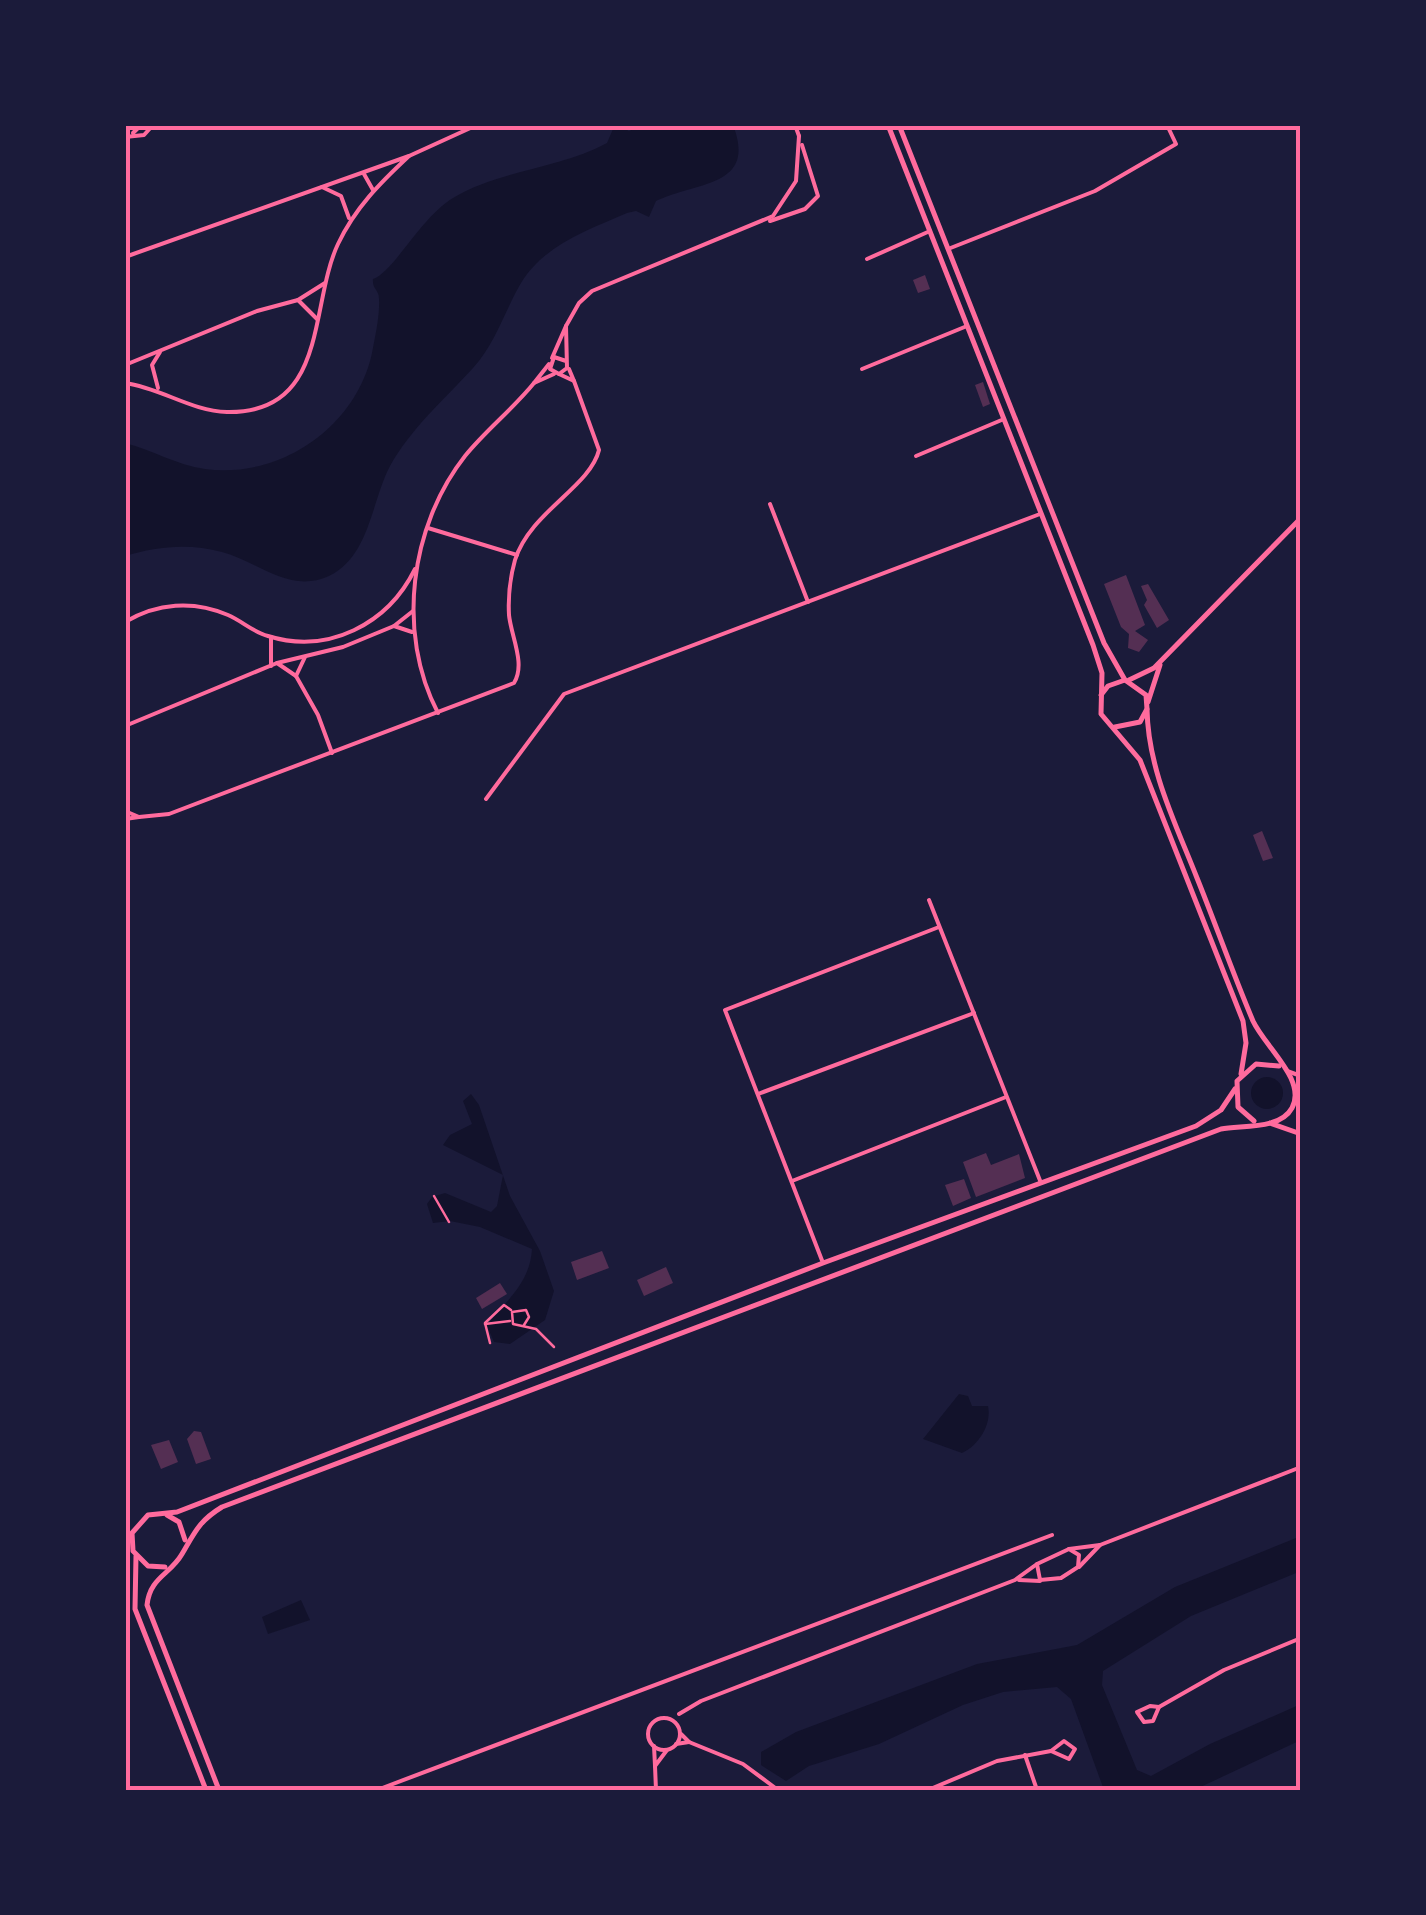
<svg xmlns="http://www.w3.org/2000/svg" width="1426" height="1915" viewBox="0 0 1426 1915" font-family="'Noto Serif',serif">
	<style>
		.water { fill: #12122b }
		.building { fill: #542f53 }
		.lines { fill: none; stroke-linecap: round; stroke-linejoin: round }
		.pedestrian { stroke: #ff6b9d; stroke-width: 2.5 }
		.minor { stroke: #ff6b9d; stroke-width: 4 }
		.tertiary { stroke: #ff6b9d; stroke-width: 5 }
		.secondary { stroke: #ff6b9d; stroke-width: 5 }
		.neatline { fill: none; stroke: #ff6b9d; stroke-width: 4 }
	</style>
	<rect width="100%" height="100%" fill="#1b1b3a"/>
	<g class="water">
		<path d="M 643,125 L 733,125 C 757,187 698,181 656,201 L 649,217 L 636,211 L 627,213 C 588,230 544,245 521,283 C 504,312 496,343 473,368 C 443,401 412,427 390,466 C 371,502 370,556 329,576 C 289,594 259,562 222,552 C 190,543 157,546 125,556 L 125,443 C 153,450 176,465 205,469 C 281,479 356,427 372,353 C 375,337 380,315 379,299 C 379,289 372,290 373,279 C 394,272 419,219 453,198 C 499,170 559,169 607,143 L 613,129 L 619,126 L 629,131 Z"/>
		<circle cx="1267" cy="1093" r="16"/>
		<path d="M 471,1094 L 479,1105 L 510,1196 L 540,1251 L 554,1291 L 545,1320 L 510,1344 L 494,1342 L 487,1326 C 505,1301 530,1284 532,1249 L 480,1227 L 450,1221 L 433,1223 L 427,1204 L 432,1197 L 445,1193 L 491,1212 L 497,1206 L 503,1175 L 443,1145 L 450,1135 L 472,1124 L 463,1101 Z"/>
		<path d="M 959,1394 L 968,1396 L 972,1406 L 988,1406 C 992,1425 978,1446 962,1453 L 923,1439 Z"/>
		<polygon points="1301,1536 1301,1571 1191,1616 1103,1671 1102,1685 1137,1770 1151,1776 1210,1744 1301,1704 1301,1740 1194,1790 1104,1790 1071,1699 1057,1687 1003,1692 963,1705 879,1744 809,1766 786,1781 761,1765 761,1752 796,1732 977,1664 1077,1645 1175,1587"/>
		<polygon points="301,1600 310,1620 268,1634 262,1617"/>
	</g>
	<g class="building">
		<polygon points="925,275 930,289 918,293 913,280"/>
		<polygon points="983,382 990,404 983,407 975,385"/>
		<polygon points="1126,575 1145,625 1135,631 1148,640 1139,652 1128,648 1129,634 1121,627 1104,584"/>
		<polygon points="1148,584 1169,620 1157,628 1144,605 1147,600 1141,586"/>
		<polygon points="1262,831 1273,858 1263,861 1253,835"/>
		<polygon points="986,1153 991,1165 1019,1154 1025,1178 976,1197 963,1162"/>
		<polygon points="964,1179 971,1198 953,1206 945,1185"/>
		<polygon points="602,1251 609,1268 577,1280 571,1262"/>
		<polygon points="666,1267 673,1283 644,1296 637,1280"/>
		<polygon points="500,1283 507,1294 482,1309 476,1298"/>
		<polygon points="194,1431 201,1432 211,1459 196,1464 187,1439"/>
		<polygon points="169,1440 178,1462 161,1469 151,1445"/>
	</g>
	<g class="lines">
		<g class="pedestrian">
			<polyline points="434,1196 449,1222"/>
			<polyline points="485,1324 510,1321"/>
			<polyline points="524,1325 529,1317 526,1310 512,1312 513,1324 536,1329 554,1347"/>
			<polyline points="490,1343 485,1323 504,1305 511,1310"/>
		</g>
		<g class="minor">
			<polyline points="795,125 799,136"/>
			<polyline points="133,133 141,125"/>
			<polyline points="125,137 144,135 153,125"/>
			<polyline points="409,156 477,125"/>
			<polyline points="364,174 373,190"/>
			<polyline points="322,187 341,196 349,218"/>
			<polyline points="770,221 805,209 818,196 802,145"/>
			<polyline points="948,249 1095,191 1176,144 1167,125"/>
			<path d="M 125,257 L 409,156 C 380,183 355,208 338,244 C 309,305 329,414 227,412 C 191,411 161,388 125,383"/>
			<polyline points="867,259 930,231"/>
			<polyline points="317,319 298,300 325,283"/>
			<polyline points="566,326 579,303 592,291 773,216 796,181 799,136"/>
			<polyline points="552,358 566,326 567,368 559,374 550,369 554,357 566,361"/>
			<polyline points="549,364 534,383 554,374"/>
			<polyline points="125,365 257,311 298,300"/>
			<polyline points="862,369 967,326"/>
			<polyline points="559,374 574,381 569,369"/>
			<polyline points="158,388 152,365 160,352"/>
			<polyline points="916,456 1004,419"/>
			<polyline points="770,504 808,602"/>
			<polyline points="428,528 517,555"/>
			<path d="M 125,622 C 157,603 193,600 228,615 C 242,621 253,632 268,636 C 328,655 388,624 415,569"/>
			<polyline points="394,626 413,611"/>
			<polyline points="277,663 296,676 305,657"/>
			<polyline points="271,666 271,637"/>
			<polyline points="296,676 318,715 332,753"/>
			<path d="M 438,713 C 396,633 410,526 465,456 C 486,430 513,409 534,383"/>
			<polyline points="125,726 277,663 343,647 394,626 412,632"/>
			<polyline points="486,799 564,694 1040,514"/>
			<polyline points="125,811 139,817 125,819"/>
			<path d="M 139,817 L 169,814 L 514,683 C 526,664 511,636 509,615 C 508,597 510,578 515,560 C 530,512 590,487 599,450 L 574,381"/>
			<polyline points="929,900 1041,1183"/>
			<polyline points="1287,1071 1301,1076"/>
			<polyline points="758,1094 974,1013"/>
			<polyline points="792,1181 1006,1097"/>
			<polyline points="823,1263 725,1010 939,927"/>
			<polyline points="1069,1549 1100,1545 1301,1467"/>
			<polygon points="1069,1549 1079,1555 1078,1567 1061,1578 1040,1580 1037,1564"/>
			<polyline points="1079,1567 1100,1545"/>
			<polyline points="1019,1580 1040,1581"/>
			<polygon points="1150,1706 1159,1707 1153,1721 1144,1722 1137,1712"/>
			<polyline points="1159,1707 1224,1670 1301,1638"/>
			<polyline points="679,1714 701,1701 1015,1580 1037,1564"/>
			<circle cx="664" cy="1734" r="16"/>
			<polygon points="1064,1741 1075,1749 1069,1759 1051,1751"/>
			<polyline points="689,1742 743,1764 778,1790"/>
			<polyline points="676,1744 689,1742 681,1734"/>
			<polyline points="654,1746 655,1766 667,1750"/>
			<polyline points="1025,1755 1037,1790"/>
			<polyline points="655,1766 656,1790"/>
			<polyline points="377,1790 1052,1535"/>
			<polyline points="928,1790 997,1761 1051,1751"/>
		</g>
		<g class="tertiary">
			<polyline points="1129,680 1154,668 1301,518"/>
			<polyline points="1148,702 1160,665"/>
			<polyline points="1270,1123 1301,1134"/>
		</g>
		<g class="secondary">
			<polyline points="888,125 1093,645 1102,673 1101,714 1140,760 1243,1021 1246,1043 1241,1074"/>
			<polyline points="899,125 1104,643 1125,680"/>
			<polyline points="1101,695 1108,686 1125,680 1146,695 1147,709 1140,722 1115,727"/>
			<polyline points="1254,1121 1238,1107 1237,1081 1256,1064 1279,1066"/>
			<polyline points="167,1515 179,1522 185,1540"/>
			<polyline points="136,1556 135,1609 206,1790"/>
			<polyline points="165,1567 148,1566 133,1551 132,1533 148,1515 177,1512 823,1263 1196,1126 1221,1110 1235,1089"/>
			<path d="M 219,1790 L 147,1605 C 150,1577 170,1575 182,1554 C 195,1532 199,1521 222,1507 L 1221,1129 C 1242,1125 1280,1130 1292,1108 C 1307,1080 1265,1047 1253,1021 C 1233,974 1216,925 1197,878 C 1175,822 1148,769 1147,709"/>
		</g>
	</g>
	<rect width="1426" height="1915" fill="none" stroke="#1b1b3a" stroke-width="255"/>
	<rect x="128" y="128" width="1170" height="1660" class="neatline"/>
</svg>
